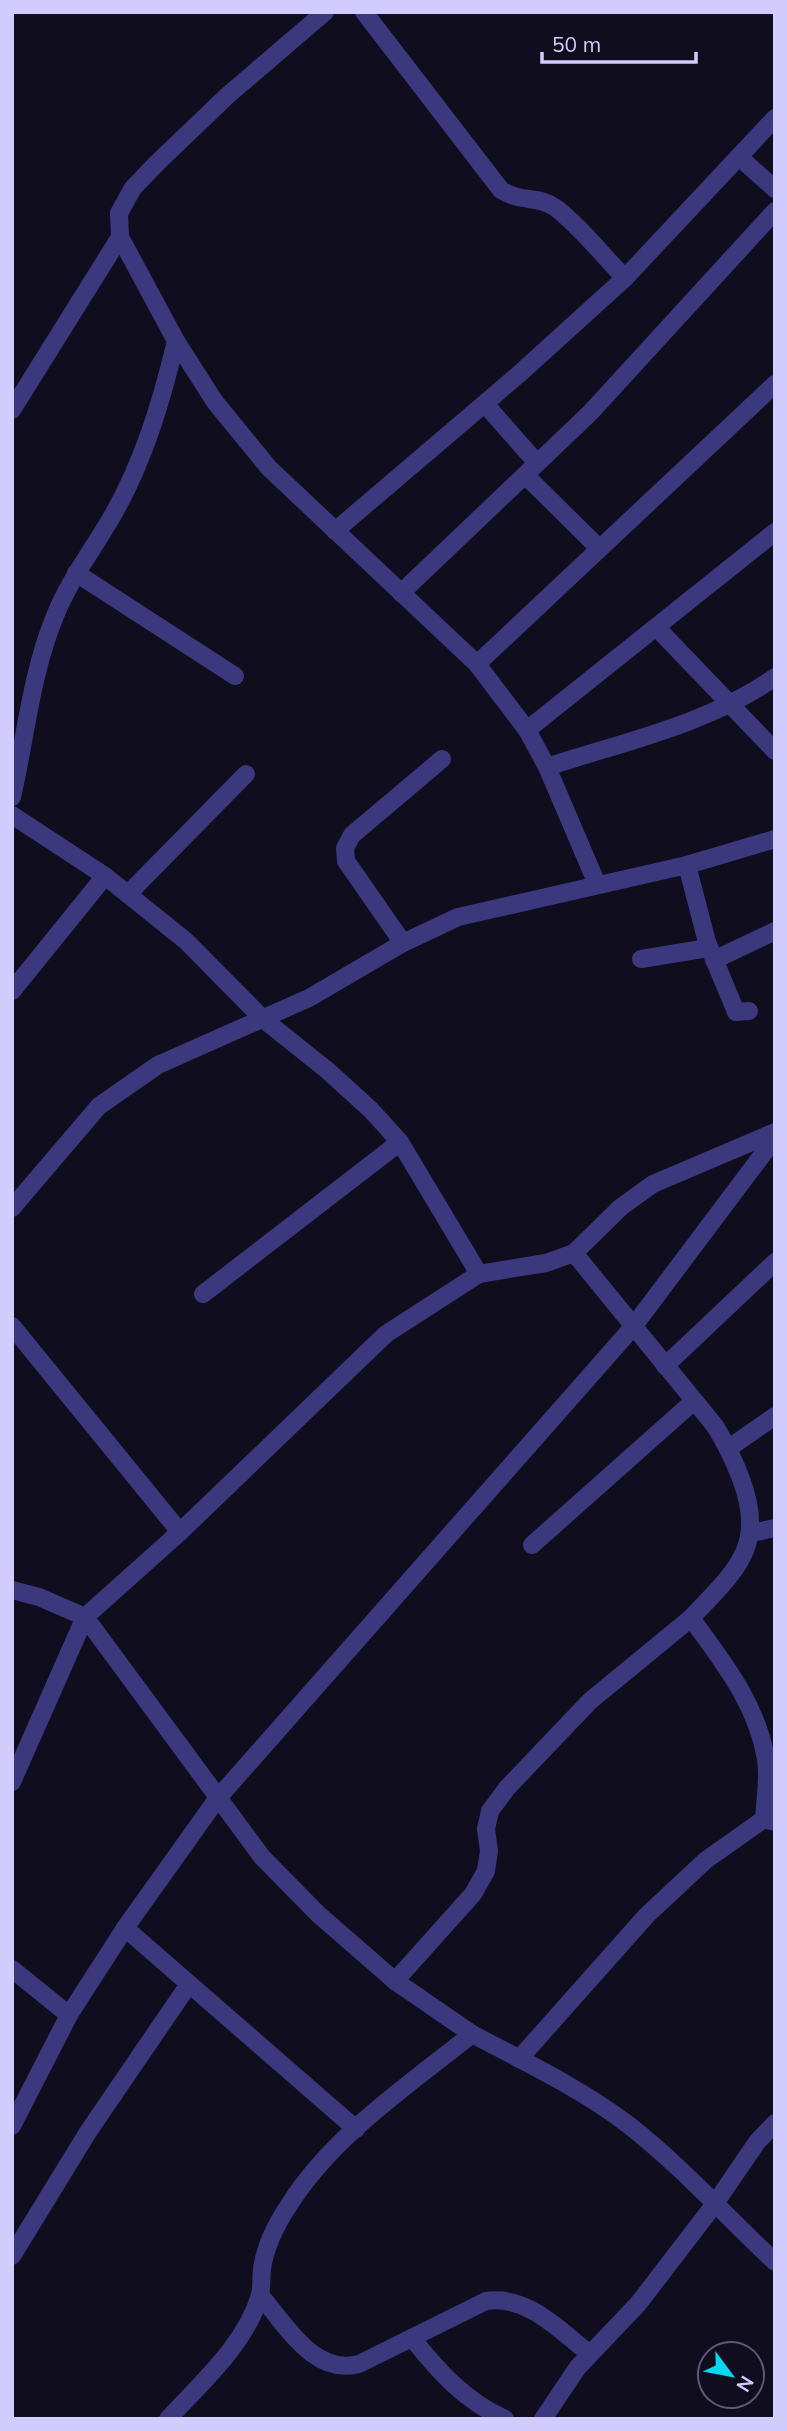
<svg xmlns="http://www.w3.org/2000/svg" width="787" height="2431" viewBox="0 0 787 2431" font-family="Mulish,sans-serif">
	<style>
		.lines { fill: none; stroke-linecap: round; stroke-linejoin: round }
		.street { stroke: #3b387d; stroke-width: 18 }
	</style>
	<rect width="100%" height="100%" fill="#100d1f"/>
	<g class="lines">
		<g class="street">
			<path d="M 364,12 L 501,190 C 521,203 538,195 556,208 C 581,227 603,256 625,278"/>
			<polyline points="739,157 775,189"/>
			<polyline points="176,341 215,402 269,468 477,664 527,730"/>
			<polyline points="485,404 537,463"/>
			<polyline points="12,410 120,237"/>
			<polyline points="525,475 599,548"/>
			<polyline points="335,531 518,375 625,278 775,118"/>
			<polyline points="76,573 235,676"/>
			<polyline points="401,593 590,413 775,211"/>
			<polyline points="657,628 775,751"/>
			<polyline points="477,664 775,384"/>
			<path d="M 547,767 C 623,742 709,724 775,677"/>
			<path d="M 12,797 C 26,736 31,674 55,616 C 69,581 91,552 110,520 C 143,464 161,403 176,341 L 120,237 L 119,213 L 133,188 L 157,163 L 227,96 L 325,12"/>
			<polyline points="12,815 105,876 186,941 263,1019 327,1070 371,1110 400,1142 479,1274"/>
			<polyline points="597,884 547,767 527,730 775,532"/>
			<polyline points="128,894 246,774"/>
			<polyline points="707,942 736,1012 749,1011"/>
			<polyline points="403,943 346,861 345,848 352,835 442,759"/>
			<polyline points="641,959 702,949 707,942 687,865"/>
			<polyline points="714,960 775,931"/>
			<polyline points="12,991 105,876"/>
			<polyline points="12,1208 99,1106 158,1065 309,998 403,943 458,917 687,865 775,839"/>
			<polyline points="574,1253 621,1207 653,1184 775,1132"/>
			<polyline points="203,1294 400,1142"/>
			<polyline points="12,1326 180,1532"/>
			<polyline points="665,1366 775,1262"/>
			<polyline points="729,1448 775,1416"/>
			<polyline points="752,1533 775,1528"/>
			<polyline points="532,1545 694,1401"/>
			<polyline points="12,1590 39,1597 85,1617 262,1857 318,1914 395,1981 472,2034"/>
			<path d="M 12,1782 L 85,1617 L 180,1532 L 386,1334 L 479,1274 L 546,1263 L 574,1253 L 715,1426 C 726,1444 734,1460 741,1479 C 767,1547 735,1571 691,1618 C 723,1662 757,1704 766,1759 C 769,1778 765,1800 764,1819"/>
			<polyline points="125,1928 356,2129"/>
			<polyline points="12,1969 69,2015 125,1928 217,1799 633,1327 775,1138"/>
			<polyline points="395,1981 473,1894 486,1871 489,1851 486,1829 490,1811 507,1788 590,1701 691,1618"/>
			<polyline points="519,2059 647,1915 706,1860 764,1819 775,1822"/>
			<polyline points="12,2126 69,2015"/>
			<polyline points="12,2256 88,2132 189,1984"/>
			<path d="M 260,2295 C 286,2325 314,2376 359,2364 L 486,2301 C 528,2295 559,2330 590,2354"/>
			<path d="M 412,2338 C 438,2371 465,2401 505,2419"/>
			<path d="M 168,2419 C 201,2383 246,2344 260,2295 C 262,2287 261,2277 262,2269 C 265,2247 277,2223 289,2205 C 333,2135 409,2085 472,2034 C 525,2062 582,2089 630,2126 C 682,2167 727,2217 775,2262"/>
			<polyline points="543,2419 578,2367 638,2304 714,2205 757,2142 775,2123"/>
		</g>
	</g>
	<rect width="787" height="2431" fill="none" stroke="#d1cbfe" stroke-width="28"/>
	<g transform="translate(731 2375) rotate(122)"><circle r="33" fill="#100d1f" stroke="#5d5978" stroke-width="2"/>
	<path d="M0-5L12 26L0 18L-12 26Z" fill="#05d7f0"/>
	<text y="-10" font-size="19" font-weight="bold" text-anchor="middle" fill="#d1cbfe">N</text>
	</g>
	<path d="M542 52v10h154v-10" fill="none" stroke="#d1cbfe" stroke-width="3.5"/>
	<text x="552" y="52" font-size="21" fill="#d1cbfe" stroke="#100d1f" stroke-width="5" paint-order="stroke">50 m</text>
</svg>
